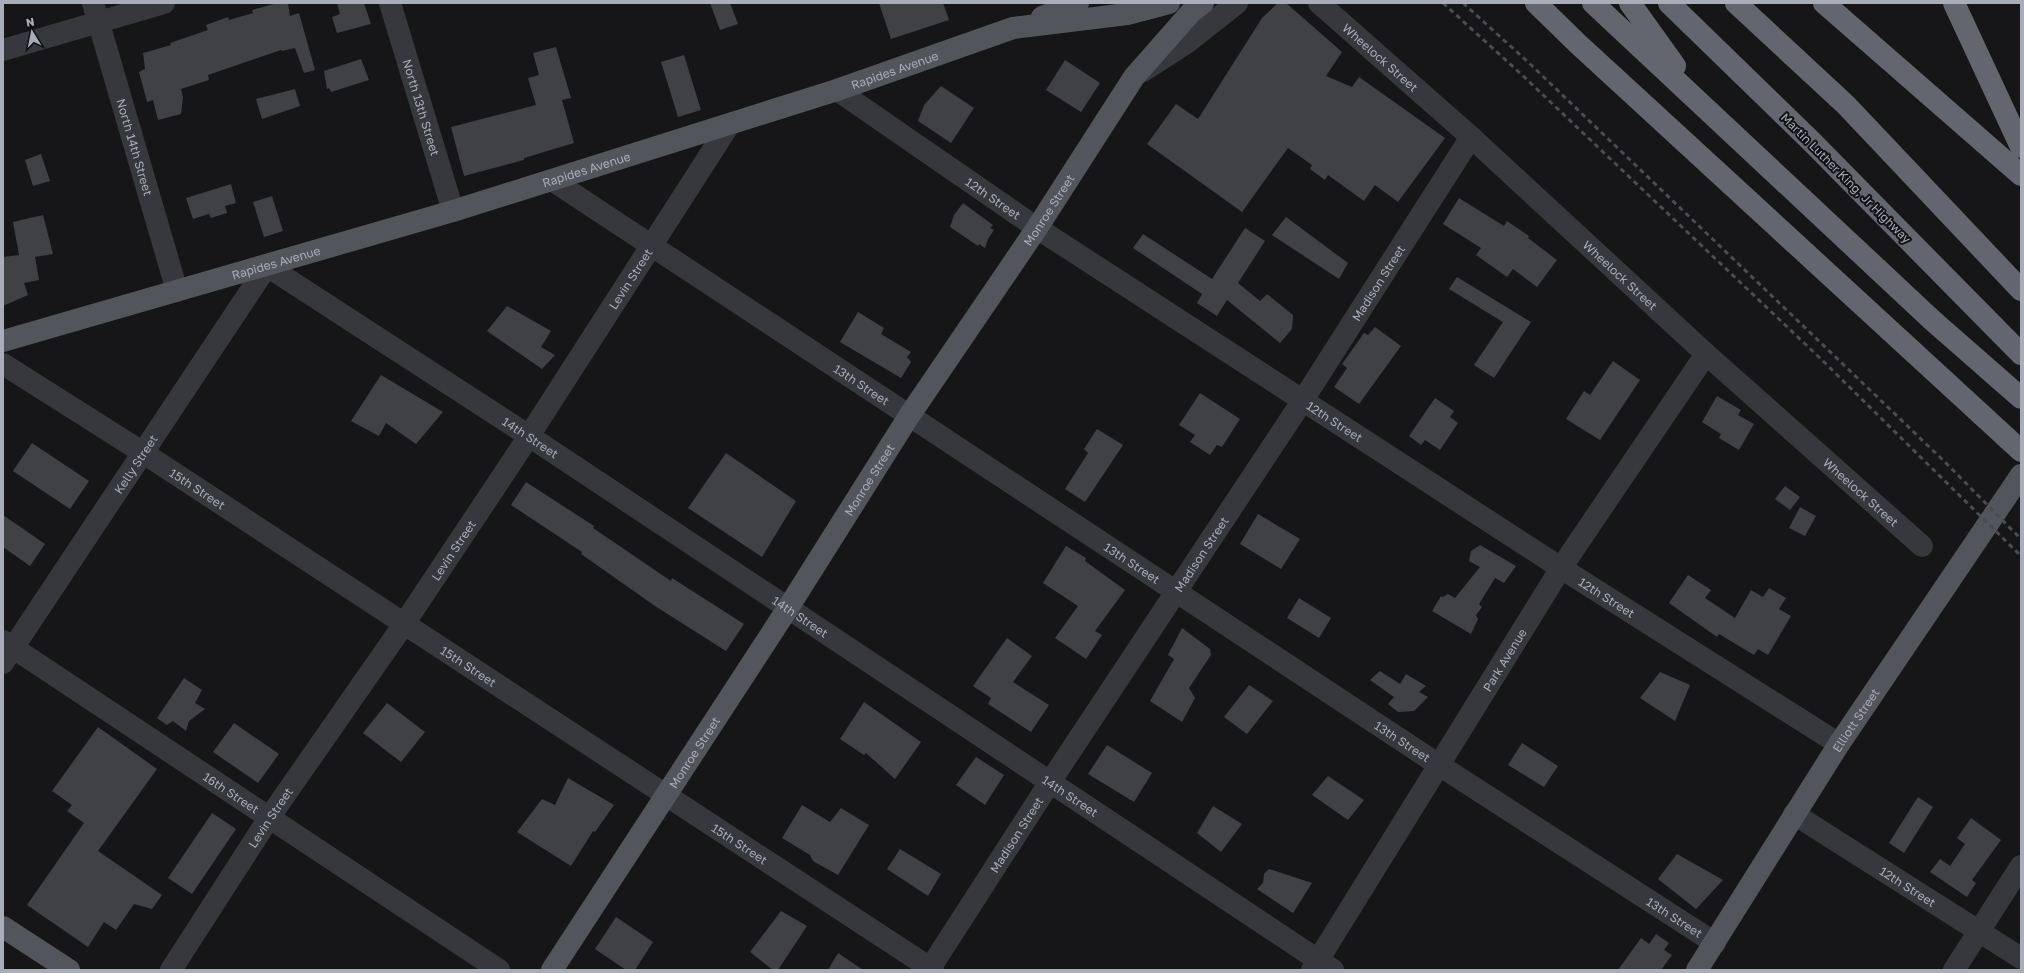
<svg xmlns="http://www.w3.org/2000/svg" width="2024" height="973" viewBox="0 0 2024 973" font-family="'Golos Text',sans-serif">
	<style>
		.building { fill: #404145 }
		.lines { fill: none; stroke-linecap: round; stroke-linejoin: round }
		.minor { stroke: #37383d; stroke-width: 22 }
		.major { stroke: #53555c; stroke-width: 22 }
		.highway { stroke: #63666e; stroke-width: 22 }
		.rail { stroke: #4a4c52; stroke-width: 3; stroke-dasharray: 5 4; stroke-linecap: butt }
		.labels { text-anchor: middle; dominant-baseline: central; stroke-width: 4; stroke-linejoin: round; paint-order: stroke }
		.street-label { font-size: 12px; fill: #a8adb8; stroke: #111113 }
	</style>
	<rect width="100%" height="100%" fill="#161618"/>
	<g class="building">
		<polygon points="277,3 288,3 290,16 299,13 315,70 304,73 295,48 282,51 281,50 208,75 209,80 181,89 183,97 181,114 158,120 153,100 147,102 139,72 145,69 143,53 171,45 170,43 208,30 206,25 228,17 229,20 253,13 252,10"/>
		<polygon points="337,3 364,3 371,24 337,33 332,17 340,14"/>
		<polygon points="710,3 730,3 738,24 720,30"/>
		<polygon points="879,3 943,3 949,20 891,39"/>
		<polygon points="1278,3 1286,3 1342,52 1326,76 1352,87 1359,77 1445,138 1398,202 1375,185 1364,201 1328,175 1325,180 1310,169 1312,165 1288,148 1242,212 1147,144 1176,104 1198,119 1262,18"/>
		<polygon points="556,47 571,98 562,100 574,143 524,158 524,160 464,176 451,127 536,105 528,78 539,75 533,53"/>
		<polygon points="684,55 701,110 678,117 661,62"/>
		<polygon points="361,59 369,80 331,92 329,88 327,89 324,71"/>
		<polygon points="1065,60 1100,83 1081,112 1046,90"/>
		<polygon points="941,86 974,108 951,143 918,121 924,105"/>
		<polygon points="295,89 300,106 262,119 256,99"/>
		<polygon points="41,154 50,181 33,186 25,160"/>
		<polygon points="231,184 236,203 225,206 227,213 211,218 209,214 193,219 186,198"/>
		<polygon points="272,196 283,231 264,237 253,202"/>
		<polygon points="1459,198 1504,226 1507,221 1529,236 1528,238 1557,260 1537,287 1513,269 1507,277 1476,255 1481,248 1443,224"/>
		<polygon points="963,203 993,225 990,228 994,230 988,239 985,248 979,244 978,246 950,227 954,215"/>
		<polygon points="43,215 53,254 35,257 39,280 24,283 28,295 3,306 3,257 19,255 13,222"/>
		<polygon points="1286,217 1348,263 1339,279 1272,235"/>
		<polygon points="1245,228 1265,241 1238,283 1260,301 1267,294 1293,315 1292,329 1280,343 1227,300 1217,316 1197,303 1202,294 1133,248 1143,234 1212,279"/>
		<polygon points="1457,277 1531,322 1494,378 1474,365 1503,322 1449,289"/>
		<polygon points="507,306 551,331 541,347 555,355 542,369 487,331"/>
		<polygon points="858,312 884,328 881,334 911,352 907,357 911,362 901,378 840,342"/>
		<polygon points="1375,327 1401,346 1359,404 1334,387 1347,368 1342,364 1364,333 1368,335"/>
		<polygon points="1613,361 1640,380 1600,440 1566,419 1584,391 1590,395"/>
		<polygon points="381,375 443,412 416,444 386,423 379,436 351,421"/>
		<polygon points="1200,393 1240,419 1222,447 1217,445 1210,455 1190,442 1195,435 1179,425"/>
		<polygon points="1717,396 1741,410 1738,415 1754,424 1739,450 1719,438 1721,434 1702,422"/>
		<polygon points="1435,398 1454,411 1450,417 1458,423 1440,450 1425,440 1421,445 1409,436"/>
		<polygon points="1097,429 1123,445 1085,502 1065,489 1088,453 1084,449"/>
		<polygon points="32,443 89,481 70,509 13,471"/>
		<polygon points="726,453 796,501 762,557 688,508"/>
		<polygon points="526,482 594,526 593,528 671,581 672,578 744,624 726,651 655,606 581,554 582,552 511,505"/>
		<polygon points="1785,486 1800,497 1790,510 1775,499"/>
		<polygon points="1800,507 1816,516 1805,536 1789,528"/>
		<polygon points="1258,514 1300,539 1281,569 1240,544"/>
		<polygon points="3,515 45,544 30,566 3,547"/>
		<polygon points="1480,545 1516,566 1504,583 1495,578 1479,604 1482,607 1476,615 1478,619 1471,634 1432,611 1441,596 1443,597 1448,594 1455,598 1480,567 1469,561 1471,551"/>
		<polygon points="1066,546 1086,558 1085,561 1125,590 1095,631 1102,635 1086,659 1055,638 1078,606 1043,583"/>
		<polygon points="1688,575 1711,590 1705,598 1735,618 1751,590 1763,597 1769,588 1786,598 1779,609 1791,616 1768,655 1758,649 1754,655 1719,634 1717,637 1669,603"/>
		<polygon points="1299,598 1331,618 1319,638 1287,618"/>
		<polygon points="1182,628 1210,649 1211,655 1189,688 1195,698 1182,722 1150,701 1174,659 1168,655"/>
		<polygon points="1007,638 1032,656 1013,682 1049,705 1031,732 988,704 991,698 973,686"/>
		<polygon points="1380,671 1400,684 1406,674 1426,686 1419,692 1428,697 1414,711 1398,712 1388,704 1394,697 1370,680"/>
		<polygon points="1660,672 1690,685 1675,721 1640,698"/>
		<polygon points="184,678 202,690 195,703 205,709 189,721 186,731 173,721 167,725 157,718"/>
		<polygon points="1249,685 1273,701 1247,734 1224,717"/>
		<polygon points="864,702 921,742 895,779 866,753 864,755 840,739"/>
		<polygon points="387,703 425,732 401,762 363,733"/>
		<polygon points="234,723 279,754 258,783 213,752"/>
		<polygon points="98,727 157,769 98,851 162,895 152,909 134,904 116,930 104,922 88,947 27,905 84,823 67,811 72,805 52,791"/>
		<polygon points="1522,743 1558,766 1544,787 1508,765"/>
		<polygon points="1107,745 1152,773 1134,802 1088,774"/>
		<polygon points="976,757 1004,775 985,805 956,785"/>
		<polygon points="1328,776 1364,800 1348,820 1312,795"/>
		<polygon points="568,778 614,805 595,832 593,831 571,866 517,832 542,799 555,805"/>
		<polygon points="1918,797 1933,807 1904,853 1889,843"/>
		<polygon points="802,805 830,822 841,808 869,825 838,875 813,861 810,855 782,838"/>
		<polygon points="1213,806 1242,824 1221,852 1197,833"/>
		<polygon points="212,813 236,829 192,894 168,878"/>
		<polygon points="1971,818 2001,840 1972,880 1976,883 1967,897 1930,872 1940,859 1950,866 1965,844 1957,838"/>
		<polygon points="900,849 941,874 928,896 887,869"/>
		<polygon points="1677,854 1723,880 1696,909 1658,879"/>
		<polygon points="1269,869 1312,883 1293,913 1257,889 1263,883 1264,874"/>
		<polygon points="781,911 807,926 778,970 773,970 750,952"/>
		<polygon points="616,917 653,942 635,970 626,970 595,949"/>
		<polygon points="1656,934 1669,943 1664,950 1672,955 1661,970 1618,970 1641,938 1649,944"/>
		<polygon points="838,953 863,970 828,970"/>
	</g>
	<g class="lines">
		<g class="minor">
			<path id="s1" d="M 93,3 L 177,291"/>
			<path id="s2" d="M 390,3 L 453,211"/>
			<path id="s3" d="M 1319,3 L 1471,137 L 1706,354 L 1922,546"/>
			<polyline points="3,50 164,3"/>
			<polyline points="1143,71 1185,44 1237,3"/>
			<path id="s4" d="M 837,90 L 1037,228 L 1561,568 L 1839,744"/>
			<path id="s5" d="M 552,180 L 1439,765 L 1715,943"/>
			<path id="s6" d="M 3,364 L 142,452 L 933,970"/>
			<path id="s7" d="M 3,641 L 499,970"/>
			<path id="s8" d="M 3,663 L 267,266 L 529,436 L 1333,970"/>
			<path id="s9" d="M 1794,814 L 2021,958"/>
			<path id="s10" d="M 171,970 L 269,818 L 404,624 L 529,436 L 729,125"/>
			<path id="s11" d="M 929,970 L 1050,782 L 1303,400 L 1471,137"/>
			<path id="s12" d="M 1312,970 L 1561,568 L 1706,354"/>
			<polyline points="1954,970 2021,866"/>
		</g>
		<g class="major">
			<polyline points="1042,17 1078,3"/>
			<path id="s13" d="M 3,341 L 453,211 L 837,90 L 1013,28 L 1127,14 L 1169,3"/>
			<polyline points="3,927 69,970"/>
			<path id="s14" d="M 552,970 L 788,608 L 909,416 L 1037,228 L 1134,77 L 1192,11 L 1203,3"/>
			<path id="s15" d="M 1697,970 L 1839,744 L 2021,475"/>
		</g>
		<g class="highway">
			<polyline points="1536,3 1577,43 2021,451"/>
			<polyline points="1593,3 1932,320 2021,398"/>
			<polyline points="1630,3 1675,66"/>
			<polyline points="1669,3 1812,142 2021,354"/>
			<polyline points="1736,3 1846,105 2021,290"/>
			<polyline points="1824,3 2021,175"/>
			<polyline points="1954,3 2021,147"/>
		</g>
		<g class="rail">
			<polyline points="1443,3 1521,74 1823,361 2021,556"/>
			<polyline points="1463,3 1528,62 1945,462 2021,539"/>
		</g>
	</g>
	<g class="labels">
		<g class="street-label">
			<text stroke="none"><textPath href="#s3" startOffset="82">Wheelock Street</textPath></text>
			<text stroke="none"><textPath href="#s13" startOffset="932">Rapides Avenue</textPath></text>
			<text stroke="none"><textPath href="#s2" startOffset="109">North 13th Street</textPath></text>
			<text stroke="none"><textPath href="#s1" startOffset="150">North 14th Street</textPath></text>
			<text stroke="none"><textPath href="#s13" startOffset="608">Rapides Avenue</textPath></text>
			<text transform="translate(1846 178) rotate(45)">Martin Luther King, Jr Highway</text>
			<text stroke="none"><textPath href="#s4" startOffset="190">12th Street</textPath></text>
			<text stroke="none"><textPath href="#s14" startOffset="908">Monroe Street</textPath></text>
			<text stroke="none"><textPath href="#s13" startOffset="284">Rapides Avenue</textPath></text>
			<text stroke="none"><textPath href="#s3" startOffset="406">Wheelock Street</textPath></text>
			<text stroke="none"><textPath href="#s10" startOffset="830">Levin Street</textPath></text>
			<text stroke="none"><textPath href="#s11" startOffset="821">Madison Street</textPath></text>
			<text stroke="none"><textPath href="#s5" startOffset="371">13th Street</textPath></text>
			<text stroke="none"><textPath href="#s4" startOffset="598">12th Street</textPath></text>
			<text stroke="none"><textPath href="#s8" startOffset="791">14th Street</textPath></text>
			<text stroke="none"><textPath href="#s8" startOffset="239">Kelly Street</textPath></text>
			<text stroke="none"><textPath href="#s14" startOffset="584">Monroe Street</textPath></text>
			<text stroke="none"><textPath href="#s6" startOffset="231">15th Street</textPath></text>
			<text stroke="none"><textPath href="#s3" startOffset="730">Wheelock Street</textPath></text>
			<text stroke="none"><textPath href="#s10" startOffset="506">Levin Street</textPath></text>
			<text stroke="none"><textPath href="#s11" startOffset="497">Madison Street</textPath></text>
			<text stroke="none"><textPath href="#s5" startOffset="695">13th Street</textPath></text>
			<text stroke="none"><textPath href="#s4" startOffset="922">12th Street</textPath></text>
			<text stroke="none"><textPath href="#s8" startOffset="1115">14th Street</textPath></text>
			<text stroke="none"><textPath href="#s12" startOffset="365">Park Avenue</textPath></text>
			<text stroke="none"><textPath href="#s6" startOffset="555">15th Street</textPath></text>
			<text stroke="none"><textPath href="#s15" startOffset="296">Elliott Street</textPath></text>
			<text stroke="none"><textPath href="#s5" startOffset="1019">13th Street</textPath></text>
			<text stroke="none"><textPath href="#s14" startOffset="260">Monroe Street</textPath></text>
			<text stroke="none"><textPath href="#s7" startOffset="274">16th Street</textPath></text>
			<text stroke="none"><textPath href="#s8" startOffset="1439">14th Street</textPath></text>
			<text stroke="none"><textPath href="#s10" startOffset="182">Levin Street</textPath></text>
			<text stroke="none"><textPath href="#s11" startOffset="161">Madison Street</textPath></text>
			<text stroke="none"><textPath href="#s6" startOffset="879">15th Street</textPath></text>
			<text stroke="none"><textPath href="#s9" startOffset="135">12th Street</textPath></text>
			<text stroke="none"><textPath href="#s5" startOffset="1343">13th Street</textPath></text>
		</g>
	</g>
	<rect width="2024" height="973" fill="none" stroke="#a8adb8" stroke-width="8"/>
	<g transform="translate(32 32) rotate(350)" stroke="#111113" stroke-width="3" paint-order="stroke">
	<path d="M0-3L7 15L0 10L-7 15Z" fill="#a8adb8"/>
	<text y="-6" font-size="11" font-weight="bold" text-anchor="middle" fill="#a8adb8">N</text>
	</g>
</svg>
